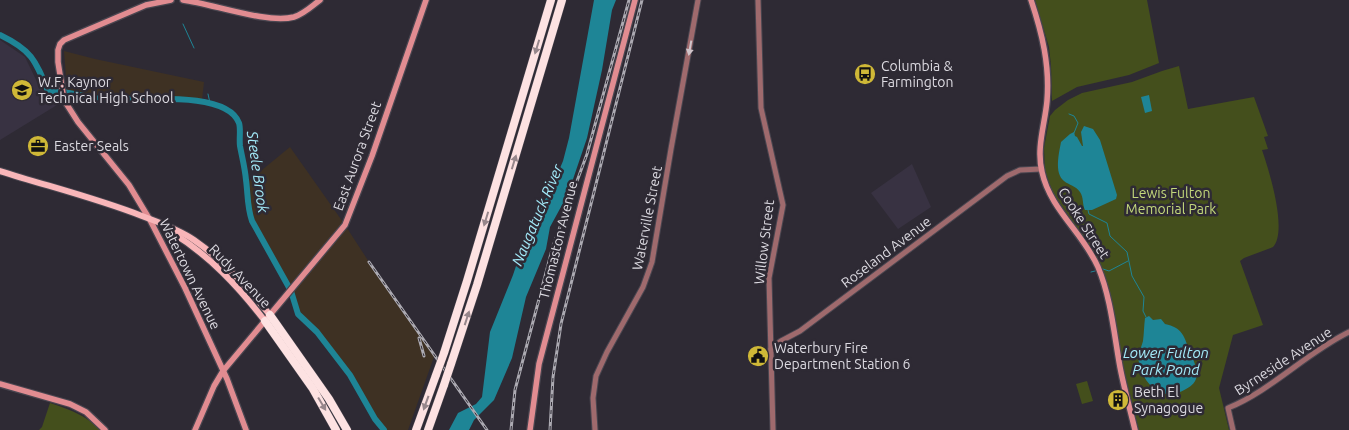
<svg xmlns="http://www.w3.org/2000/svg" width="1349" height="430" viewBox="0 0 1349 430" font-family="Ubuntu,sans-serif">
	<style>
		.built { fill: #383242 }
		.industrial { fill: #3e3123 }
		.green { fill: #444f1c }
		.water { fill: #1e8596 }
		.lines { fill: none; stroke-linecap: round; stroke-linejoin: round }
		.stream { stroke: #1e8596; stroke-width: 1 }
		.river { stroke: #1e8596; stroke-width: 6 }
		.tertiary-casing { stroke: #4a4650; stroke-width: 7 }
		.secondary-casing { stroke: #4a4650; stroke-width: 8 }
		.primary-casing { stroke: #4a4650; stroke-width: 8 }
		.motorway-casing { stroke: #4a4650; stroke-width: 9 }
		.tertiary { stroke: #9f6a6d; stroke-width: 5 }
		.secondary { stroke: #e18c91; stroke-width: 5.5 }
		.primary { stroke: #f9b6b9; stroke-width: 6 }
		.motorway { stroke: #fde2e2; stroke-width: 8 }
		.rail-casing { stroke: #acaab2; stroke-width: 3 }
		.rail { stroke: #2e2a34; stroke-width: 1; stroke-dasharray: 4; stroke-linecap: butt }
		.motorway-bridge-casing { stroke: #4a4650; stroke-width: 9; stroke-linecap: butt }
		.motorway-bridge { stroke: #fde2e2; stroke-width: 8 }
		.oneway { fill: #96868b }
		.oneway2 { fill: #d0c4ca }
		.labels { text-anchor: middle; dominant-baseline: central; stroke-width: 5; stroke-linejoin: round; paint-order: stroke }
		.poi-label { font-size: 14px; fill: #dcdae1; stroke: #2e2a34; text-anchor: start }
		.street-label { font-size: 14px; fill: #dcdae1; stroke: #2e2a34 }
		.park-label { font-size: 14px; fill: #c3d87b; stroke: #2e2a34 }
		.water-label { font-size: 15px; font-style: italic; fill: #a3eaf9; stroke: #2e2a34 }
	</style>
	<rect width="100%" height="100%" fill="#2e2a34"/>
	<g class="built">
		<polygon points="0,40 25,57 39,86 48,95 59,101 57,105 0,140"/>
		<polygon points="912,164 931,207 898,229 871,193"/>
	</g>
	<g class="industrial">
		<polygon points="64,51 95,59 204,82 202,100 146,95 102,95 67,91"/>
		<polygon points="290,147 345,225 369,262 435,354 408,430 384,430 375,419 350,375 317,332 298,314 291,291 252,221 248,209 246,183"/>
	</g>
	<g class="green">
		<polygon points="1035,0 1147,0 1159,63 1129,75 1077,87 1052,101 1051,65 1049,47"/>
		<path d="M 1179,66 L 1188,109 L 1254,97 L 1268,136 L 1264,137 L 1268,149 L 1262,150 C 1269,170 1288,231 1273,247 L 1244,258 L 1240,261 L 1263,325 L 1233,335 L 1219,388 L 1229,430 L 1139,430 L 1125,374 L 1106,278 L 1091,248 L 1053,193 L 1045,171 L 1044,148 L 1050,116 L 1055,110 L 1068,100 L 1082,93 L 1132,82 L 1162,71 Z"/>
		<polygon points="1087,381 1093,401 1082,404 1076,384"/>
		<path d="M 50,403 C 71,410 83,414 101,430 L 39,430 L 42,427 Z"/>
	</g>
	<g class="water">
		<polygon points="594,0 616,0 612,10 602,70 587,138 568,194 550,227 546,249 526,297 512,358 494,400 474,420 469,430 449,430 458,413 476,404 482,397 490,332 513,275 527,233 552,187 563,161 569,138"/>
		<polygon points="1149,95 1152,111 1145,113 1141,97"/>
		<path d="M 1084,126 L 1093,129 L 1100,140 L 1117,195 L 1116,199 L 1092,210 L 1085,210 C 1082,204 1084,198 1080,192 C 1076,186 1069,185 1064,181 C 1054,173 1059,153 1061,142 L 1070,134 L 1074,132 L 1075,136 L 1077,137 L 1082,146 L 1083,146 L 1081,132 Z"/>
		<path d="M 1149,316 L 1153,320 L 1161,319 L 1165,324 C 1182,328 1183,334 1189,349 C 1192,357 1197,366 1197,375 C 1196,382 1192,386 1186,389 C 1164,403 1144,386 1139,363 C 1137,354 1141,349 1143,341 C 1144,333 1144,326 1145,318 Z"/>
	</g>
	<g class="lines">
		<g class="stream">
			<polyline points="183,24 194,48"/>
			<polyline points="208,94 210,103"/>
			<polyline points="1069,114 1074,116 1078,123 1074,133"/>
			<polyline points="1088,210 1089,214 1107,223 1110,236 1127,252 1132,276 1144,297 1143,311 1146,317"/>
			<polyline points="1103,269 1109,271 1128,261"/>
			<polyline points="1091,272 1095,271"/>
		</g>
		<path class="river" d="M 0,35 C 31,50 35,59 48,91 C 66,90 83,97 101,99 C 129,102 226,88 239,123 C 241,129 239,139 240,146 C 242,157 245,168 246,180 C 248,194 247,207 252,221 L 291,291 L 298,314 L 317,332 L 350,375 L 375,419 L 384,430"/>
		<g class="tertiary-casing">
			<g id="tertiary">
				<polyline points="758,0 761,108 783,205 769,278 773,430"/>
				<polyline points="771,349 781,341 800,331 1007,176 1020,170 1041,169"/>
				<polyline points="595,430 593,398 596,376 607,352 643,287 652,262 671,149 698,0"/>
				<path d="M 1233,430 L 1228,408 C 1272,390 1306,353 1349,332"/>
			</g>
		</g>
		<g class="secondary-casing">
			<g id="secondary">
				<polyline points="171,0 146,5 64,40 60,44 58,50 58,62 64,100 78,122 129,185 150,220 185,288 227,379 246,430"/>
				<path d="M 183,0 C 213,4 267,24 294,17 C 304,14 312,6 320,0"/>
				<path d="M 1031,0 C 1042,33 1050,65 1047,101 C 1045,124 1036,148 1042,172 C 1050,209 1083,233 1098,267 C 1111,298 1114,334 1120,367 C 1124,388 1130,409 1135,430"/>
				<polyline points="0,384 70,404 86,412 105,430"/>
				<polyline points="195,430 214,386 223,371 345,225 372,156 426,0"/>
				<polyline points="530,430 539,364 635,0"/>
			</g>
		</g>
		<g class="primary-casing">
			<g id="primary">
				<path d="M 0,171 C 47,186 96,198 142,216 C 160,223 178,229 194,240 C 223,260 247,287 270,315"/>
				<path d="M 171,232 C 209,255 238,286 265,321"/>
			</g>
		</g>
		<g class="motorway-casing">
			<g id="motorway">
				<polyline points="270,315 329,399 347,430"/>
				<polyline points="265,321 313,389 336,430"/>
				<polyline points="444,353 467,281 551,0"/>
				<polyline points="451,364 477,285 562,0"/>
				<polyline points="416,430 436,375"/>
				<polyline points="428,430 444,385"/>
			</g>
		</g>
		<use href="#tertiary" class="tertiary"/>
		<use href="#secondary" class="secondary"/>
		<use href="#primary" class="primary"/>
		<use href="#motorway" class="motorway"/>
		<g class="rail-casing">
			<g id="rail">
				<polyline points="369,262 487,430"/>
				<polyline points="419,338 424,356"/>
				<polyline points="511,430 515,390 553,246 587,154 629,0"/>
				<polyline points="550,430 553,377 561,324 642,0"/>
			</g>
		</g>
		<use href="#rail" class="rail"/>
		<g class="motorway-bridge-casing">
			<g id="motorway-bridge">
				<polyline points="436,375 444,353"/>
				<polyline points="444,385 451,364"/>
			</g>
		</g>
		<use href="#motorway-bridge" class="motorway-bridge"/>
	</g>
	<defs><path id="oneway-solid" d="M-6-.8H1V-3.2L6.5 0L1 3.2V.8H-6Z" transform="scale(1.25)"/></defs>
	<g class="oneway">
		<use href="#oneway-solid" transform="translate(537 47) rotate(107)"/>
		<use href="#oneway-solid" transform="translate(514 162) rotate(-73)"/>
		<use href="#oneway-solid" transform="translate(486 219) rotate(107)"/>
		<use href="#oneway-solid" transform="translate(467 318) rotate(-72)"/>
		<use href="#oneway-solid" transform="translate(426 403) rotate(110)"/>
		<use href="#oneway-solid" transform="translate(322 404) rotate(59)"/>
	</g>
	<use class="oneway2" href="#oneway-solid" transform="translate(690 48) rotate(100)"/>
	<defs>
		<g id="bus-disc" transform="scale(1.125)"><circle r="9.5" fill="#cfb837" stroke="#2e2a34"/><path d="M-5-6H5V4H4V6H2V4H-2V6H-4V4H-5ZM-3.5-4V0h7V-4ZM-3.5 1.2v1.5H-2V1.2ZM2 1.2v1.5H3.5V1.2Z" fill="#111"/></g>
		<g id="school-disc" transform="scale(1.125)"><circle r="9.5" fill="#cfb837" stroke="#2e2a34"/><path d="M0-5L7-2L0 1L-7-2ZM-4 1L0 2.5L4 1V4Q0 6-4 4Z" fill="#111"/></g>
		<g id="office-disc" transform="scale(1.125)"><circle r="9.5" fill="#cfb837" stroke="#2e2a34"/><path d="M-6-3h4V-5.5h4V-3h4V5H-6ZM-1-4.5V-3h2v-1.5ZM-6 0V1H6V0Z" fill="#111"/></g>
		<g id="civic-disc" transform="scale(1.125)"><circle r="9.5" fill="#cfb837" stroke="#2e2a34"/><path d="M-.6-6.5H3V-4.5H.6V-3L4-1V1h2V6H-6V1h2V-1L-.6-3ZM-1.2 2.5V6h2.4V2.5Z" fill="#111"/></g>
		<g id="building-disc" transform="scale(1.125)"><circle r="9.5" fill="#cfb837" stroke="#2e2a34"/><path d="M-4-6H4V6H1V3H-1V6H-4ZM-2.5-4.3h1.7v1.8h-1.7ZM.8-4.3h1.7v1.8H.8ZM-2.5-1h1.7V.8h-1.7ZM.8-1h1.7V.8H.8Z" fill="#111"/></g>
	</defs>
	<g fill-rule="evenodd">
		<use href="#bus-disc" x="865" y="74"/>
		<use href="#school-disc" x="22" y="90"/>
		<use href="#office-disc" x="38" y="146"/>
		<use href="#civic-disc" x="758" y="356"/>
		<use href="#building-disc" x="1118" y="400"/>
	</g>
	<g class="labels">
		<g class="poi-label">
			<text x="881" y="66">Columbia &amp;<tspan x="881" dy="16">Farmington</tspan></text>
			<text x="38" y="82">W.F. Kaynor<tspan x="38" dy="16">Technical High School</tspan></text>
			<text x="54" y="146">Easter Seals</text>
			<text x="774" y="348">Waterbury Fire<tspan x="774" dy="16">Department Station 6</tspan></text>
			<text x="1134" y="392">Beth El<tspan x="1134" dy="16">Synagogue</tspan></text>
		</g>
		<g class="street-label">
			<text transform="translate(357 156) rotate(-70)">East Aurora Street</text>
			<text transform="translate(647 218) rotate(-79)">Waterville Street</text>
			<text transform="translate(1084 223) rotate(57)">Cooke Street</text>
			<text transform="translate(558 240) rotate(-76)">Thomaston Avenue</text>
			<text transform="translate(764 242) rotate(-83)">Willow Street</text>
			<text transform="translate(886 252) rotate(-37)">Roseland Avenue</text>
			<text transform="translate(190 274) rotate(64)">Watertown Avenue</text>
			<text transform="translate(240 276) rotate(46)">Rudy Avenue</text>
			<text transform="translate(1283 361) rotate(-33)">Byrneside Avenue</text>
		</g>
		<g class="park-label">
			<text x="1171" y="193">Lewis Fulton<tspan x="1171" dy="16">Memorial Park</tspan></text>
		</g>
		<g class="water-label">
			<text transform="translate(258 172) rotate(82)">Steele Brook</text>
			<text transform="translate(537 215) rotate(-67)">Naugatuck River</text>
			<text x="1166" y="352">Lower Fulton<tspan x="1166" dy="17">Park Pond</tspan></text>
		</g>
	</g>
</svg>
